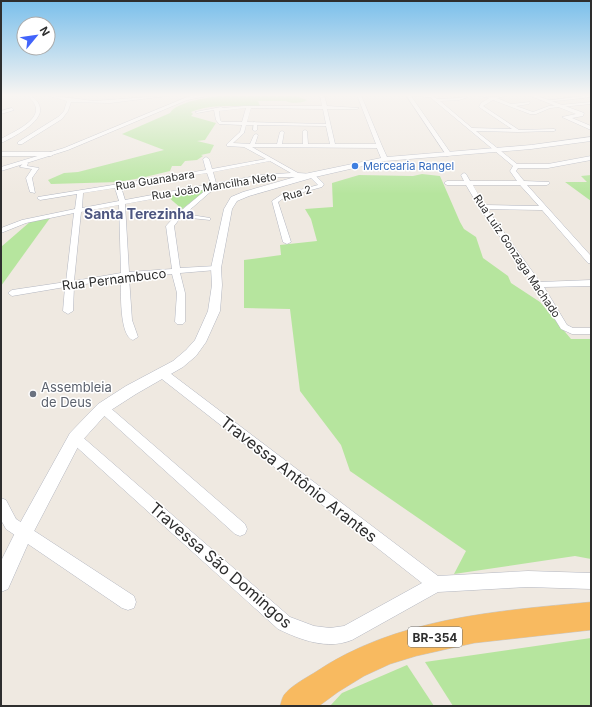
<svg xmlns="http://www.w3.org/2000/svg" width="592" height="707" viewBox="0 0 592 707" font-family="Inter,sans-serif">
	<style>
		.green { fill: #b6e59e }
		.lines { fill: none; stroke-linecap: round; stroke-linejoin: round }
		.pedestrian-casing { stroke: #b4b7c1; stroke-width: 1 }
		.minor-casing { stroke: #b4b7c1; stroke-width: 1 }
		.tertiary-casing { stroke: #b4b7c1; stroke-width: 1 }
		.trunk-casing { stroke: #c9c9c9; stroke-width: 1 }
		.pedestrian { fill: #fff; fill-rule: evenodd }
		.minor { fill: #fff; fill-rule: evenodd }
		.tertiary { fill: #fff; fill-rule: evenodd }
		.trunk { fill: #f8ba60; fill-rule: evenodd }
		.shop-dot { fill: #3f7fe0; stroke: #fff; stroke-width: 1.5 }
		.worship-dot { fill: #6b7280; stroke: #fff; stroke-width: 1.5 }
		.labels { text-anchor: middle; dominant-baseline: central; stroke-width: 3; stroke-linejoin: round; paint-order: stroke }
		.far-shop-label { font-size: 11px; fill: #366cbe; stroke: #fff; text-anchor: start }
		.far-street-label { font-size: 11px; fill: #2e2e2e; stroke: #fff }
		.shield { fill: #fff; stroke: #6d6d6d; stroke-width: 1 }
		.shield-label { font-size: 12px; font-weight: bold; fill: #2e2e2e }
		.street-label { font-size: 13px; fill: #2e2e2e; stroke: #fff }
		.worship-label { font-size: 13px; fill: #5b616d; stroke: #fff; text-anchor: start }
		.far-district-label { font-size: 14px; font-weight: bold; fill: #4d5680; stroke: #fff }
		.near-street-label { font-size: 16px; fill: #2e2e2e; stroke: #fff }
	</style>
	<rect width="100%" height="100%" fill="#efe9e1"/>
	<g class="green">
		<path d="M 225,95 L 296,96 L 307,100 C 303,103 291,104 286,101 L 258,101 L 260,106 C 238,107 212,103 191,112 L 193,114 L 191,116 L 216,123 L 205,140 L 197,141 L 214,145 L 210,153 L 201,155 L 203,156 L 197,160 L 185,161 L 181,166 L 172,166 L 170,171 L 141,178 L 118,182 L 51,184 L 48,180 L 64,173 L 78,172 L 164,150 L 122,134 L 170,113 C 177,101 212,97 225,95 Z"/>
		<polygon points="422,174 440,176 460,222 464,229 476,237 483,258 508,276 511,283 540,302 571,339 591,339 591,559 575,556 454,574 466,551 350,471 341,445 300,391 290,309 244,308 244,260 281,255 280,245 317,241 311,219 305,209 333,207 332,183 359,175 413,176"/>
		<polygon points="591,175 591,201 565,182 587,182 581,176"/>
		<polygon points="209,188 182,209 167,196"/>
		<polygon points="50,218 1,286 1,247 31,221"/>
		<polygon points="591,638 591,706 453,706 425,662"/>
		<polygon points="407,665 434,706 330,706 342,693"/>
	</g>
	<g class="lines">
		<g class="pedestrian-casing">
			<polygon id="pedestrian" points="254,122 257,123 257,130 255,131 253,130"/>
		</g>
		<g class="minor-casing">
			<g id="minor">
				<path d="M 27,95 L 31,95 C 35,99 39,102 40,108 C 43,122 12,138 1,143 L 1,139 C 11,133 38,122 36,108 C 35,103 31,99 27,95 Z"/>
				<polygon points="46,95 94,101 174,95 110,103 71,102 68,111 62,119 22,144 18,144 18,142 58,117 64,111 67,101"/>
				<path d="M 320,95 L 324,95 L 327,106 L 359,108 L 357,109 L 327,109 L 335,144 L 376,144 L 357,95 L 361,95 L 382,146 L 379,148 L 252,147 L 298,173 L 314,174 L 324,184 L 322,187 L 285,197 L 278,202 L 291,242 L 287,244 L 283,242 L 272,201 L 281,195 L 318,185 L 310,177 L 279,177 L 216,187 L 185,214 L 210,218 L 210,220 L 181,217 L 174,226 L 180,268 L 216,266 L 220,268 L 216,270 L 180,273 L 185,293 L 185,322 L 183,324 L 177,324 L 175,322 L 177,293 L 172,274 L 129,277 L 132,320 L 138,337 L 133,340 C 119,336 121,290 121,278 L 74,286 L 73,311 L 68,314 L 63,311 L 65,287 L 12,296 L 8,293 L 12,290 L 66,282 L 74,213 L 26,223 L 1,233 L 1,228 L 22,220 L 75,209 L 77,194 L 40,200 L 37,198 L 38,197 L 206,170 L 203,159 L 206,157 L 209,159 L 212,169 L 266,159 L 244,147 L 227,146 L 227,144 L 240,132 L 242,125 L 219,124 L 216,120 L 214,110 L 197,113 L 195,112 L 221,107 L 223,108 L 244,106 L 322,106 ZM 246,108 L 242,122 L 222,122 L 220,120 L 219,111 ZM 251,108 L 323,109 L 326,124 L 247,122 ZM 246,125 L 326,126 L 330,144 L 308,144 L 307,131 L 305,130 L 303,131 L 303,144 L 282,144 L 284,132 L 282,131 L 280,132 L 277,144 L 255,144 L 258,135 L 256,134 L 254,135 L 250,144 L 233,143 L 244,133 ZM 270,161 L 291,173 L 262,175 L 216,183 L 213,172 ZM 207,173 L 211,184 L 125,200 L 121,187 ZM 115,188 L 119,201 L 82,208 L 83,193 ZM 207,189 L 177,214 L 166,226 L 172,269 L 129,272 L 125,204 ZM 119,205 L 121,273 L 74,281 L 81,212 Z"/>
				<path d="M 406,95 L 432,95 L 437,99 L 459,98 L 474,95 L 459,100 L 440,101 L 472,128 L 512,129 L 479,107 L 481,103 L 489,98 L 475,95 L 493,97 L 509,95 L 497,98 L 511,104 L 530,102 L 529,104 L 516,106 L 533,112 L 549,106 L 591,102 L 591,104 L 550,108 L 536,114 L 530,114 L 493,100 L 483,106 L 519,130 L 554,129 L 556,130 L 554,131 L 518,132 L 476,131 L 517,164 L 548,164 L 591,156 L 591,160 L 548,168 L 518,168 L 516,171 L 524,181 L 549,182 L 550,183 L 547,185 L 527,185 L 591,256 L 591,263 L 588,263 L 542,210 L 487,209 L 540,282 L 591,280 L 591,286 L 544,287 L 567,325 L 573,328 L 591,328 L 591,334 L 572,334 L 561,329 L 534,285 L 479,207 L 466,185 L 447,185 L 444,183 L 447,181 L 464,181 L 461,175 L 464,173 L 466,174 L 470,181 L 517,181 L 510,171 L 513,166 L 430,97 L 411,96 L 452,155 L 447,156 ZM 473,185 L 520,185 L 539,206 L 484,205 Z"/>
				<polygon points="591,95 591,97 547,102 545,101"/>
				<polygon points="12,108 14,110 1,114 1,111"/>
				<polygon points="1,152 51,152 54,154 51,156 1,156"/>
				<polygon points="25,161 28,163 27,166 39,168 32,178 35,193 30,192 26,178 32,169 20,167"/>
				<path d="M 162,369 L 166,370 L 438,576 L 528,571 L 591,573 L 591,589 L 528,587 L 438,592 L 352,640 C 327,650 301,640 278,629 L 71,442 L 69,438 L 71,434 L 75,433 L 79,434 L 290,617 L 314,626 L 330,628 L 344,626 L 422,583 L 158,376 L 157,373 L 158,370 Z"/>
				<polygon points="103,404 107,405 245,524 247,529 245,534 240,536 235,534 99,411 97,408 99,405"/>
				<polygon points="1,498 6,500 16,519 134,596 136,602 134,608 128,610 122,608 6,529 1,520"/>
			</g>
		</g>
		<g class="tertiary-casing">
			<g id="tertiary">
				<polygon points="192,95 212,95 187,100 68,150 1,171 1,167 64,148"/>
				<polygon points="528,95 535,95 584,113 583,116 572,118 591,126 591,130 562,117 576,114"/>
				<polygon points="591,137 591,141 531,149 385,161 315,177 249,196 237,201 232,209 221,268 222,285 220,311 206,342 196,356 183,367 136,394 108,412 80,443 31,537 8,589 1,592 1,561 19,525 70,433 98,404 126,386 173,361 186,350 195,340 208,311 212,285 211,268 224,209 231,197 243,192 309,173 381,158 376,146 379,144 382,146 387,157 531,145"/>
			</g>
		</g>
		<g class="trunk-casing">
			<path id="trunk" d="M 591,602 L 591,630 L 474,643 L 416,656 L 390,664 L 364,676 L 338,692 L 319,706 L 280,706 C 281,703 282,698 284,695 C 291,686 304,679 314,673 C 395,618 496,611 591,602 Z"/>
		</g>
		<use href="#pedestrian" class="pedestrian"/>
		<use href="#minor" class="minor"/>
		<use href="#tertiary" class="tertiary"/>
		<use href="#trunk" class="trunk"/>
	</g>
	<linearGradient id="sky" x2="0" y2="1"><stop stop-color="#7abfeb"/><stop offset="0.49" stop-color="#f8f5f2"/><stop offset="1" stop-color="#f8f5f2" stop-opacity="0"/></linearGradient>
	<rect width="592" height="194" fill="url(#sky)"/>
	<circle class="shop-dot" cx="355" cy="166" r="4"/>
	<circle class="worship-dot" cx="33" cy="394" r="4"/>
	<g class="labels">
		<g class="far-shop-label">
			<text x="363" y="166">Mercearia Rangel</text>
		</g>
		<g class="far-street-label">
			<text transform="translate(155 180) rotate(-9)">Rua Guanabara</text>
			<text transform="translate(214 186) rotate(-9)">Rua João Mancilha Neto</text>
			<text transform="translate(297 193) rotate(-16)">Rua 2</text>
			<text transform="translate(517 256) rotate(56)">Rua Luiz Gonzaga Machado</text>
		</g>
		<rect class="shield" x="408" y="627" width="54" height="20" rx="3"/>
		<g class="shield-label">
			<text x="435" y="637">BR-354</text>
		</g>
		<g class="street-label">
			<text transform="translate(114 279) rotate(-7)">Rua Pernambuco</text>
		</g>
		<g class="worship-label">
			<text x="41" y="387">Assembleia<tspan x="41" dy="15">de Deus</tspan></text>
		</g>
		<g class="far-district-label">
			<text x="139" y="213">Santa Terezinha</text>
		</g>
		<g class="near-street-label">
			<text transform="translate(299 479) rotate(38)">Travessa Antônio Arantes</text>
			<text transform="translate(221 565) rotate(41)">Travessa São Domingos</text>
		</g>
	</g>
	<rect width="592" height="707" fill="none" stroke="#2e2e2e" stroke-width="4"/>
	<g transform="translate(36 36) rotate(61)"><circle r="19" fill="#ffffff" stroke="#ababab"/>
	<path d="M0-3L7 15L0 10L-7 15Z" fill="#4264fb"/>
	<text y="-6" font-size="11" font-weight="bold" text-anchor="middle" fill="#2e2e2e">N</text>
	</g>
</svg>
